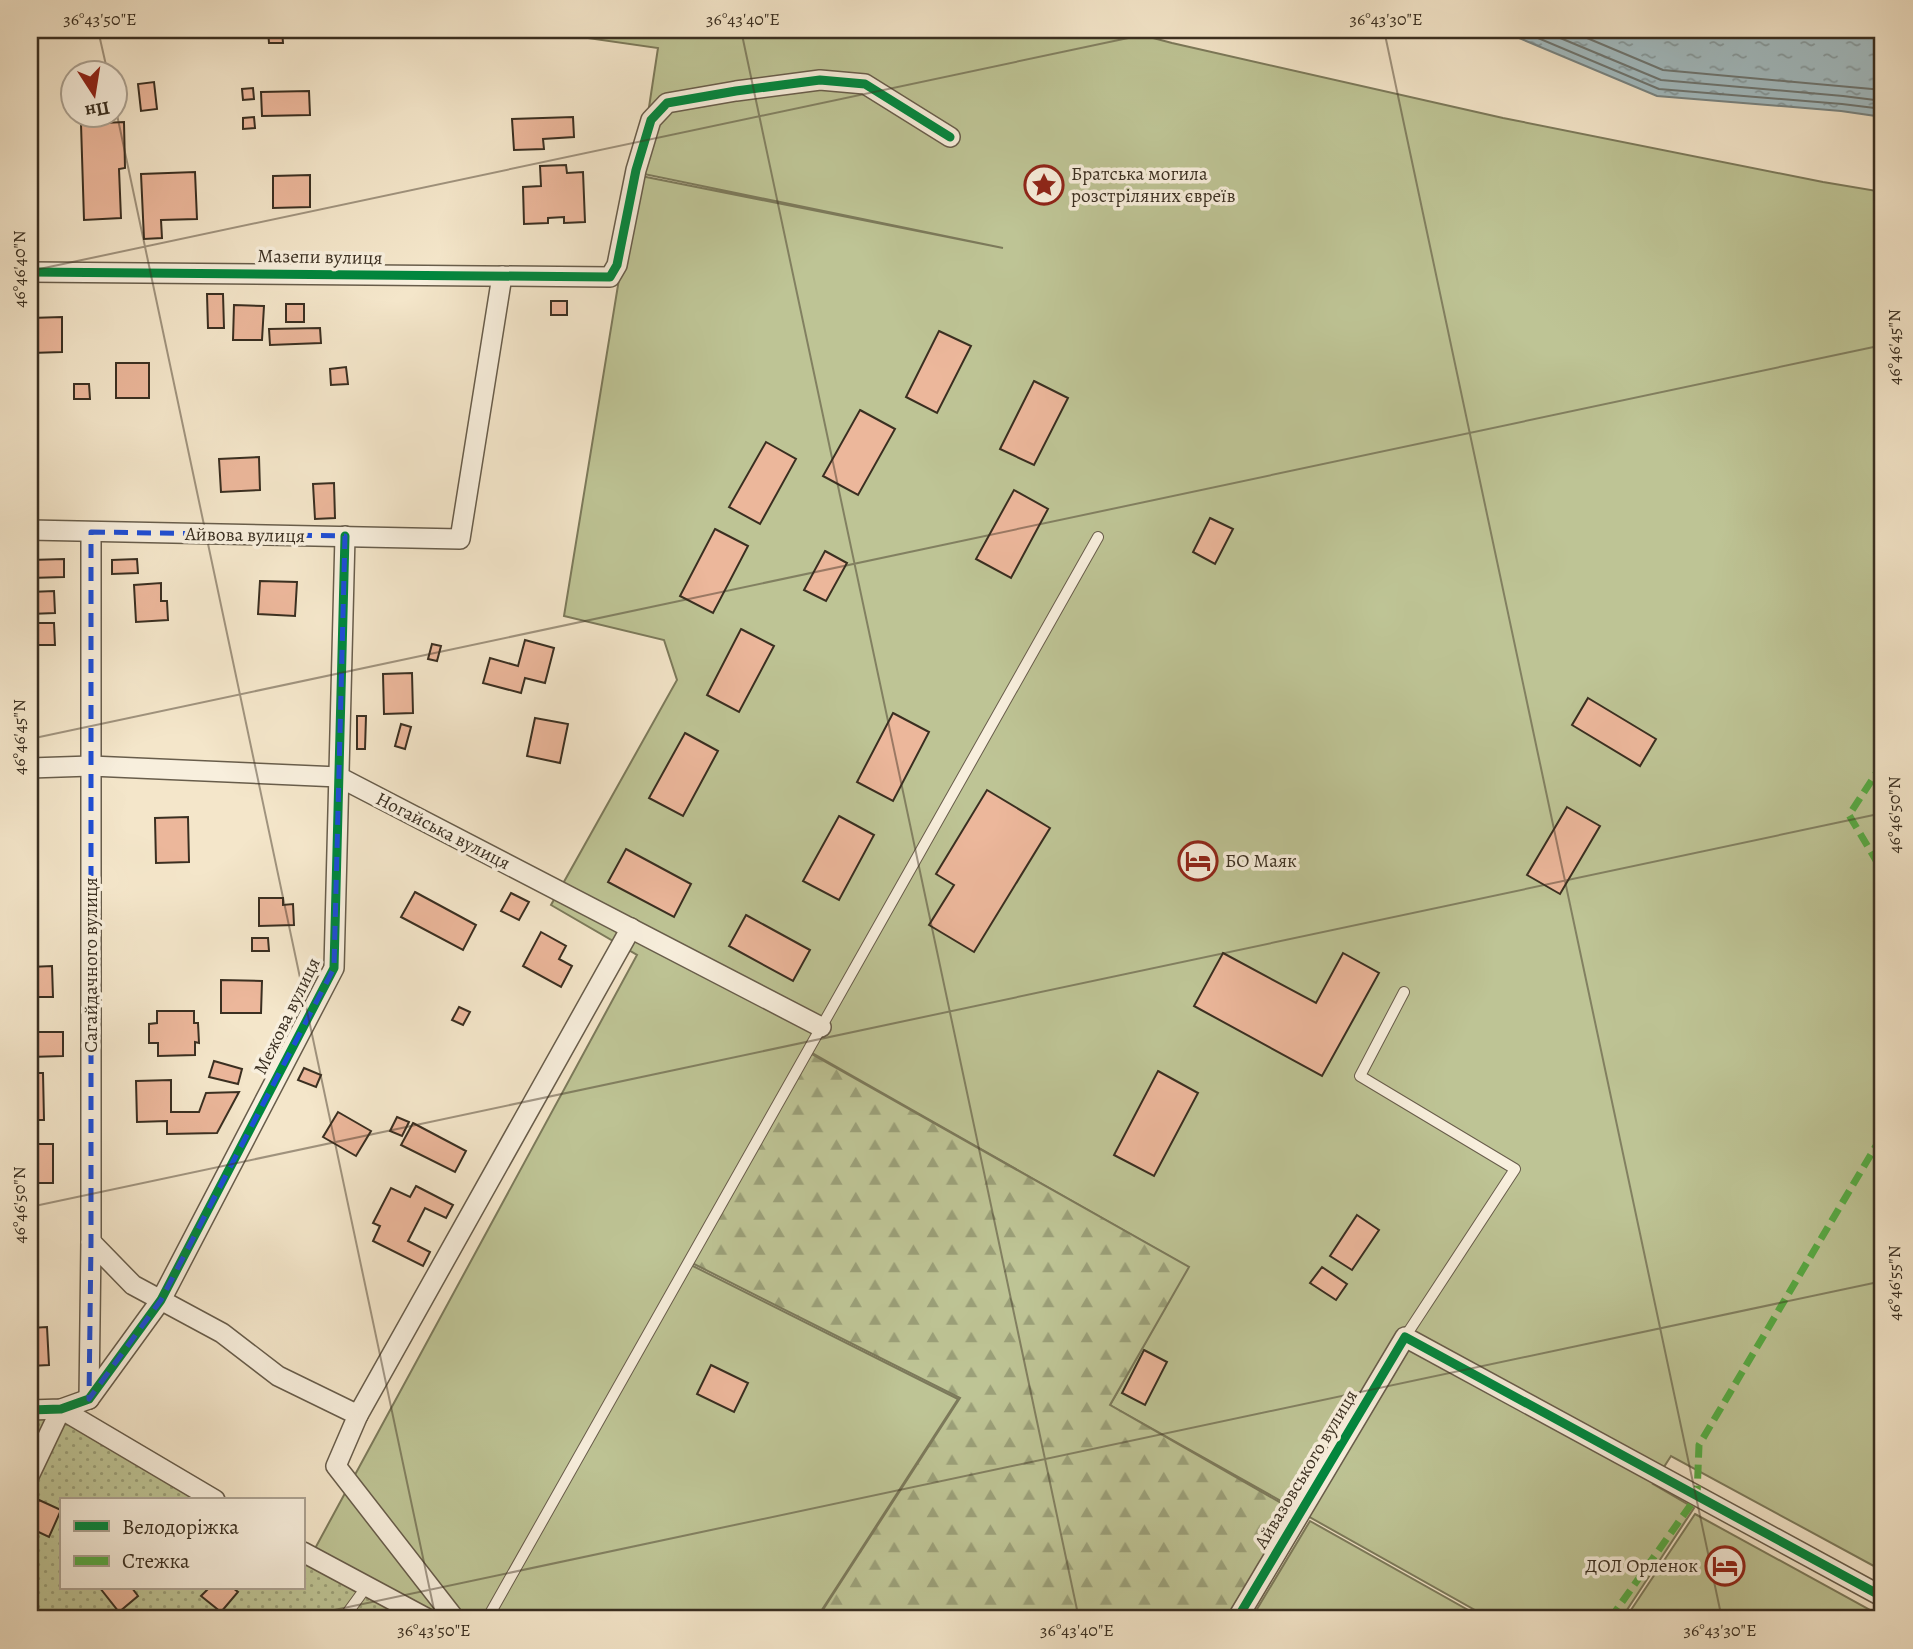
<svg xmlns="http://www.w3.org/2000/svg" width="1913" height="1649" viewBox="0 0 1913 1649" font-family="Alegreya,serif">
	<style>
		.green { fill: #bec495; stroke: #7c7a5b; stroke-width: 2 }
		.forest { fill: url(#forest-firs); stroke: #7c7a5b; stroke-width: 2 }
		.garden { fill: url(#garden-dots); stroke: #7c7a5b; stroke-width: 2 }
		.water { fill: url(#water-ripples); stroke: #788482; stroke-width: 2 }
		.lines { fill: none; stroke-linecap: round; stroke-linejoin: round }
		.shore { stroke: #6e7672; stroke-width: 2 }
		.building { fill: #ecb79b; stroke: #3a2f21; stroke-width: 2 }
		.service-casing { stroke: #685d4b; stroke-width: 12 }
		.minor-casing { stroke: #685d4b; stroke-width: 22 }
		.service { stroke: #f8efdd; stroke-width: 10 }
		.minor { stroke: #f8efdd; stroke-width: 19 }
		.quiet { stroke: #55ab43; stroke-width: 7; stroke-dasharray: 14 7; stroke-linecap: butt }
		.cycleway-casing { stroke: #f8efdd; stroke-width: 13 }
		.cycleway { stroke: #00873e; stroke-width: 9 }
		.marked { fill: none; stroke: #1d4ed8; stroke-width: 5; stroke-dasharray: 14 9; stroke-linejoin: round }
		.ticks { fill: none; stroke: #3a2f21; stroke-width: 2; stroke-opacity: 0.45 }
		.labels { text-anchor: middle; dominant-baseline: central; stroke-width: 7; stroke-linejoin: round; paint-order: stroke }
		.poi-label { font-size: 19px; fill: #3a2f21; stroke: #f8efdd; text-anchor: start }
		.street-label { font-size: 19px; fill: #3a2f21; stroke: #f8efdd }
		.neatline { fill: none; stroke: #3a2f21; stroke-width: 2.5 }
		.ticks-label { font-size: 18px; text-anchor: middle; fill: #3a2f21 }
	</style>
	<defs>
		<pattern id="forest-firs" width="22" height="20" patternUnits="userSpaceOnUse" patternTransform="scale(1.75)"><rect width="22" height="20" fill="#bec495"/><path d="M5 1l3.5 6h-7zM16 11l3.5 6h-7z" fill="#9ba079"/></pattern>
		<pattern id="garden-dots" width="8" height="8" patternUnits="userSpaceOnUse" patternTransform="scale(1.75)"><rect width="8" height="8" fill="#bec495"/><path d="M2 2h.1M6 6h.1" fill="none" stroke="#9ba079" stroke-width="1.8" stroke-linecap="round"/></pattern>
		<pattern id="water-ripples" width="26" height="14" patternUnits="userSpaceOnUse" patternTransform="scale(1.75)"><rect width="26" height="14" fill="#a2bcc2"/><path d="M2 4q2-2 4 0t4 0M15 11q2-2 4 0t4 0" fill="none" stroke="#85999d"/></pattern>
	</defs>
	<rect width="100%" height="100%" fill="#f4e6ca"/>
	<filter id="stains"><feTurbulence type="fractalNoise" baseFrequency=".00286" numOctaves="4"/><feColorMatrix values="0 0 0 0 .2 0 0 0 0 .09 0 0 0 0 .02 0 0 0 .5 -.17"/></filter>
	<radialGradient id="worn" r=".72"><stop offset=".6" stop-color="#630" stop-opacity="0"/><stop offset="1" stop-color="#630" stop-opacity=".3"/></radialGradient>
	<g class="green">
		<polygon points="532,30 1123,30 1172,43 1503,118 1823,182 1883,192 1883,1571 1671,1456 1653,1484 1694,1508 1621,1619 1491,1619 1110,1405 1188,1267 807,1050 687,1263 958,1399 816,1619 432,1619 312,1554 637,955 551,905 677,680 664,640 564,616 636,175 1003,248 639,173 658,48"/>
		<polygon points="1695,1514 1883,1617 1883,1619 1625,1619"/>
		<polygon points="1310,1521 1484,1619 1251,1619"/>
	</g>
	<polygon class="forest" points="808,1052 1189,1267 1110,1405 1295,1511 1229,1619 817,1619 960,1398 690,1262"/>
	<polygon class="garden" points="61,1409 215,1500 61,1500 61,1588 303,1588 303,1552 428,1619 30,1619 30,1410"/>
	<polygon class="water" points="1500,30 1883,30 1883,117 1841,111 1657,96"/>
	<g class="lines">
		<g class="shore">
			<polyline points="1519,30 1659,89 1842,104 1883,109"/>
			<polyline points="1541,30 1661,80 1843,96 1883,101"/>
			<polyline points="1568,30 1663,70 1883,90"/>
		</g>
	</g>
	<g class="building">
		<polygon points="268,30 282,30 283,43 269,43"/>
		<polygon points="154,82 157,109 141,111 138,84"/>
		<polygon points="253,88 254,99 243,100 242,89"/>
		<polygon points="309,91 310,115 262,116 261,92"/>
		<polygon points="254,117 255,128 243,129 243,118"/>
		<polygon points="573,117 574,137 543,139 544,149 514,150 512,119"/>
		<polygon points="124,122 125,168 119,169 121,218 84,220 81,124"/>
		<polygon points="566,165 567,173 583,172 585,222 564,223 564,217 548,218 548,223 524,224 523,187 541,186 540,166"/>
		<polygon points="195,172 197,219 161,220 162,238 144,239 141,174"/>
		<polygon points="310,175 310,207 273,208 273,176"/>
		<polygon points="207,294 223,294 224,328 208,328"/>
		<rect x="551" y="301" width="16" height="14"/>
		<rect x="286" y="304" width="18" height="18"/>
		<polygon points="234,305 264,306 262,340 233,340"/>
		<polygon points="62,317 62,352 31,353 30,318"/>
		<polygon points="320,328 321,343 270,345 269,329"/>
		<polygon points="939,331 971,346 937,413 906,397"/>
		<rect x="116" y="363" width="33" height="35"/>
		<polygon points="346,367 348,384 331,385 330,369"/>
		<polygon points="1034,381 1068,398 1034,465 1000,449"/>
		<polygon points="74,384 89,384 90,399 74,399"/>
		<polygon points="860,410 895,429 858,495 823,476"/>
		<polygon points="766,442 796,459 760,524 729,507"/>
		<polygon points="259,457 260,490 221,492 219,459"/>
		<polygon points="334,483 335,518 315,519 313,484"/>
		<polygon points="1014,490 1048,509 1011,578 976,559"/>
		<polygon points="1210,518 1233,529 1215,564 1193,552"/>
		<polygon points="715,529 748,546 713,613 680,596"/>
		<polygon points="825,551 847,563 826,601 804,590"/>
		<polygon points="64,559 64,577 30,578 30,560"/>
		<polygon points="137,559 138,573 112,574 112,560"/>
		<polygon points="260,581 297,582 295,616 258,614"/>
		<polygon points="161,583 161,601 167,601 168,620 136,622 134,585"/>
		<polygon points="54,591 55,613 30,614 30,592"/>
		<polygon points="30,623 54,623 55,645 30,645"/>
		<polygon points="741,629 774,646 739,712 707,695"/>
		<polygon points="525,640 554,648 545,683 525,678 521,693 483,683 490,658 518,666"/>
		<polygon points="432,644 441,646 437,661 428,659"/>
		<polygon points="412,673 413,713 384,714 383,674"/>
		<polygon points="1588,698 1656,739 1640,766 1572,725"/>
		<polygon points="893,713 929,732 893,801 857,782"/>
		<polygon points="357,716 366,716 365,749 357,749"/>
		<polygon points="535,718 568,724 560,763 527,756"/>
		<polygon points="401,724 411,727 405,749 395,746"/>
		<polygon points="685,733 718,751 683,816 649,798"/>
		<polygon points="987,790 1050,828 974,952 929,925 954,885 936,874"/>
		<polygon points="1567,807 1600,826 1560,894 1527,875"/>
		<polygon points="839,816 874,835 839,900 803,881"/>
		<polygon points="188,817 189,862 156,863 155,818"/>
		<polygon points="626,849 691,884 674,917 608,882"/>
		<polygon points="415,892 476,925 463,950 401,917"/>
		<polygon points="511,893 529,902 519,920 501,911"/>
		<polygon points="259,898 283,898 283,905 293,904 294,925 259,926"/>
		<polygon points="746,915 810,950 793,981 729,946"/>
		<polygon points="541,932 566,946 559,959 572,966 561,987 523,966"/>
		<polygon points="252,938 268,938 269,951 252,951"/>
		<polygon points="1223,953 1316,1003 1343,953 1379,973 1322,1076 1194,1006"/>
		<polygon points="52,966 53,997 30,997 30,967"/>
		<polygon points="221,980 262,981 261,1013 221,1013"/>
		<polygon points="459,1007 470,1012 463,1025 452,1020"/>
		<polygon points="157,1011 194,1011 194,1023 198,1023 199,1043 195,1042 195,1055 158,1056 158,1043 149,1043 149,1024 157,1023"/>
		<polygon points="30,1032 63,1032 63,1056 30,1057"/>
		<polygon points="214,1061 242,1069 238,1084 209,1077"/>
		<polygon points="304,1068 321,1075 316,1087 298,1080"/>
		<polygon points="1158,1071 1198,1093 1154,1176 1114,1155"/>
		<polygon points="30,1073 43,1073 44,1120 30,1120"/>
		<polygon points="171,1080 171,1112 199,1112 206,1093 239,1092 217,1133 167,1134 167,1121 137,1122 136,1081"/>
		<polygon points="338,1112 371,1131 356,1156 323,1137"/>
		<polygon points="397,1117 409,1122 402,1136 390,1131"/>
		<polygon points="413,1123 466,1151 455,1172 401,1145"/>
		<rect x="30" y="1144" width="23" height="39"/>
		<polygon points="416,1186 453,1205 446,1218 425,1208 408,1241 430,1252 423,1266 373,1241 380,1226 373,1223 391,1188 410,1197"/>
		<polygon points="1357,1215 1379,1230 1352,1270 1330,1256"/>
		<polygon points="1322,1267 1347,1284 1336,1300 1310,1283"/>
		<polygon points="47,1327 49,1365 30,1366 30,1328"/>
		<polygon points="1144,1350 1167,1362 1145,1405 1122,1393"/>
		<polygon points="711,1365 748,1383 734,1412 697,1394"/>
		<polygon points="39,1500 61,1510 49,1537 30,1528 30,1509 34,1511"/>
		<polygon points="100,1588 132,1588 138,1596 119,1612"/>
		<polygon points="209,1588 233,1588 238,1592 221,1612 201,1596"/>
	</g>
	<g class="lines">
		<g class="service-casing">
			<g id="service">
				<polyline points="1404,992 1360,1076 1515,1169 1405,1337"/>
				<polyline points="343,1619 367,1586"/>
				<polyline points="487,1619 1098,537"/>
			</g>
		</g>
		<g class="minor-casing">
			<g id="minor">
				<polyline points="30,272 610,277 617,265 636,170 651,120 667,103 736,91 820,80 865,84 950,137"/>
				<polyline points="30,530 460,539 502,276"/>
				<polyline points="30,768 91,766 339,777 821,1027"/>
				<polyline points="91,1242 133,1285 222,1333 278,1376 358,1415 336,1466 455,1619"/>
				<polyline points="89,1399 91,1242 91,532"/>
				<polyline points="30,1410 61,1409 89,1399 161,1300 334,968 345,536"/>
				<polyline points="358,1415 631,928"/>
				<polyline points="30,1474 61,1409 215,1500"/>
				<polyline points="303,1552 428,1619"/>
				<polyline points="1237,1619 1405,1337 1883,1597"/>
			</g>
		</g>
		<use href="#service" class="service"/>
		<use href="#minor" class="minor"/>
		<g class="quiet">
			<polyline points="1883,763 1849,815 1883,872"/>
			<polyline points="1610,1619 1697,1496 1699,1445 1883,1134"/>
		</g>
		<g class="cycleway-casing">
			<g id="cycleway">
				<polyline points="30,272 610,277 617,265 636,170 651,120 667,103 736,91 820,80 865,84 950,137"/>
				<polyline points="30,1410 61,1409 89,1399 161,1300 334,968 345,536"/>
				<polyline points="1237,1619 1405,1337 1883,1597"/>
			</g>
		</g>
		<use href="#cycleway" class="cycleway"/>
	</g>
	<path class="marked" d="M 91,532 L 345,536 L 334,968 L 161,1300 L 89,1399 L 91,1242 Z"/>
	<path class="ticks" d="M 98,30 L 108,74M 741,30 L 1079,1619M 1384,30 L 1722,1619M 116,110 L 436,1619M 30,271 L 1166,30M 30,739 L 1883,345M 30,1207 L 1883,813M 292,1619 L 1883,1281"/>
	<defs>
		<g id="sight-ring" transform="scale(2.0125)"><circle r="9.5" fill="#f8efdd" stroke="#8f2418" stroke-width="1.5"/><path d="M0-6L1.8-2.2L6-1.7L2.9 1.2L3.7 5.4L0 3.3L-3.7 5.4L-2.9 1.2L-6-1.7L-1.8-2.2Z" fill="#8f2418"/></g>
		<g id="hotel-ring" transform="scale(2.0125)"><circle r="9.5" fill="#f8efdd" stroke="#8f2418" stroke-width="1.5"/><path d="M-6-4.5h1.5V1H6V5H4.5V3h-9V5H-6ZM-4 0a1.8 1.8 0 1 1 3.6 0ZM.5 0V-2.5h3Q6-2.5 6 0Z" fill="#8f2418"/></g>
	</defs>
	<g fill-rule="evenodd">
		<use href="#sight-ring" x="1044" y="185"/>
		<use href="#hotel-ring" x="1198" y="861"/>
		<use href="#hotel-ring" x="1725" y="1566"/>
	</g>
	<g class="labels">
		<g class="poi-label">
			<text x="1071" y="174">Братська могила<tspan x="1071" dy="22">розстріляних євреїв</tspan></text>
			<text x="1225" y="861">БО Маяк</text>
			<text x="1698" y="1566" text-anchor="end">ДОЛ Орленок</text>
		</g>
		<g class="street-label">
			<text transform="translate(320 257) rotate(1)">Мазепи вулиця</text>
			<text transform="translate(245 535) rotate(1)">Айвова вулиця</text>
			<text transform="translate(443 831) rotate(27)">Ногайська вулиця</text>
			<text transform="translate(91 965) rotate(-90)">Сагайдачного вулиця</text>
			<text transform="translate(287 1016) rotate(-64)">Межова вулиця</text>
			<text transform="translate(1306 1469) rotate(-59)">Айвазовського вулиця</text>
		</g>
	</g>
	<rect width="1913" height="1649" fill="none" stroke="#f4e6ca" stroke-width="77"/>
	<rect x="60" y="1498" width="245" height="91" fill="#f8efdd" stroke="#aca292" stroke-width="2"/>
	<rect x="74" y="1521" width="35" height="10" fill="#00873e" stroke="#aca292" stroke-width="2"/>
	<text x="122" y="1534" font-size="21" fill="#3a2f21">Велодоріжка</text>
	<rect x="74" y="1556" width="35" height="10" fill="#55ab43" stroke="#aca292" stroke-width="2"/>
	<text x="122" y="1568" font-size="21" fill="#3a2f21">Стежка</text>
	<g transform="translate(94 94) rotate(168)"><circle r="33" fill="#f8efdd" stroke="#aca292" stroke-width="2"/>
	<path d="M0-5L12 26L0 18L-12 26Z" fill="#8f2418"/>
	<text y="-10" font-size="19" font-weight="bold" text-anchor="middle" fill="#3a2f21">Пн</text>
	</g>
	<rect x="38" y="38" width="1836" height="1572" class="neatline"/>
	<g class="ticks-label">
		<text x="100" y="25">36°43'50"E</text>
		<text x="743" y="25">36°43'40"E</text>
		<text x="1386" y="25">36°43'30"E</text>
		<text transform="translate(19 269) rotate(-90)" y="6">46°46'40"N</text>
		<text transform="translate(1894 347) rotate(-90)" y="6">46°46'45"N</text>
		<text transform="translate(19 737) rotate(-90)" y="6">46°46'45"N</text>
		<text transform="translate(1894 815) rotate(-90)" y="6">46°46'50"N</text>
		<text transform="translate(19 1205) rotate(-90)" y="6">46°46'50"N</text>
		<text transform="translate(1894 1283) rotate(-90)" y="6">46°46'55"N</text>
		<text x="434" y="1636">36°43'50"E</text>
		<text x="1077" y="1636">36°43'40"E</text>
		<text x="1720" y="1636">36°43'30"E</text>
	</g>
	<rect width="100%" height="100%" filter="url(#stains)"/>
	<rect width="100%" height="100%" fill="url(#worn)"/>
</svg>
